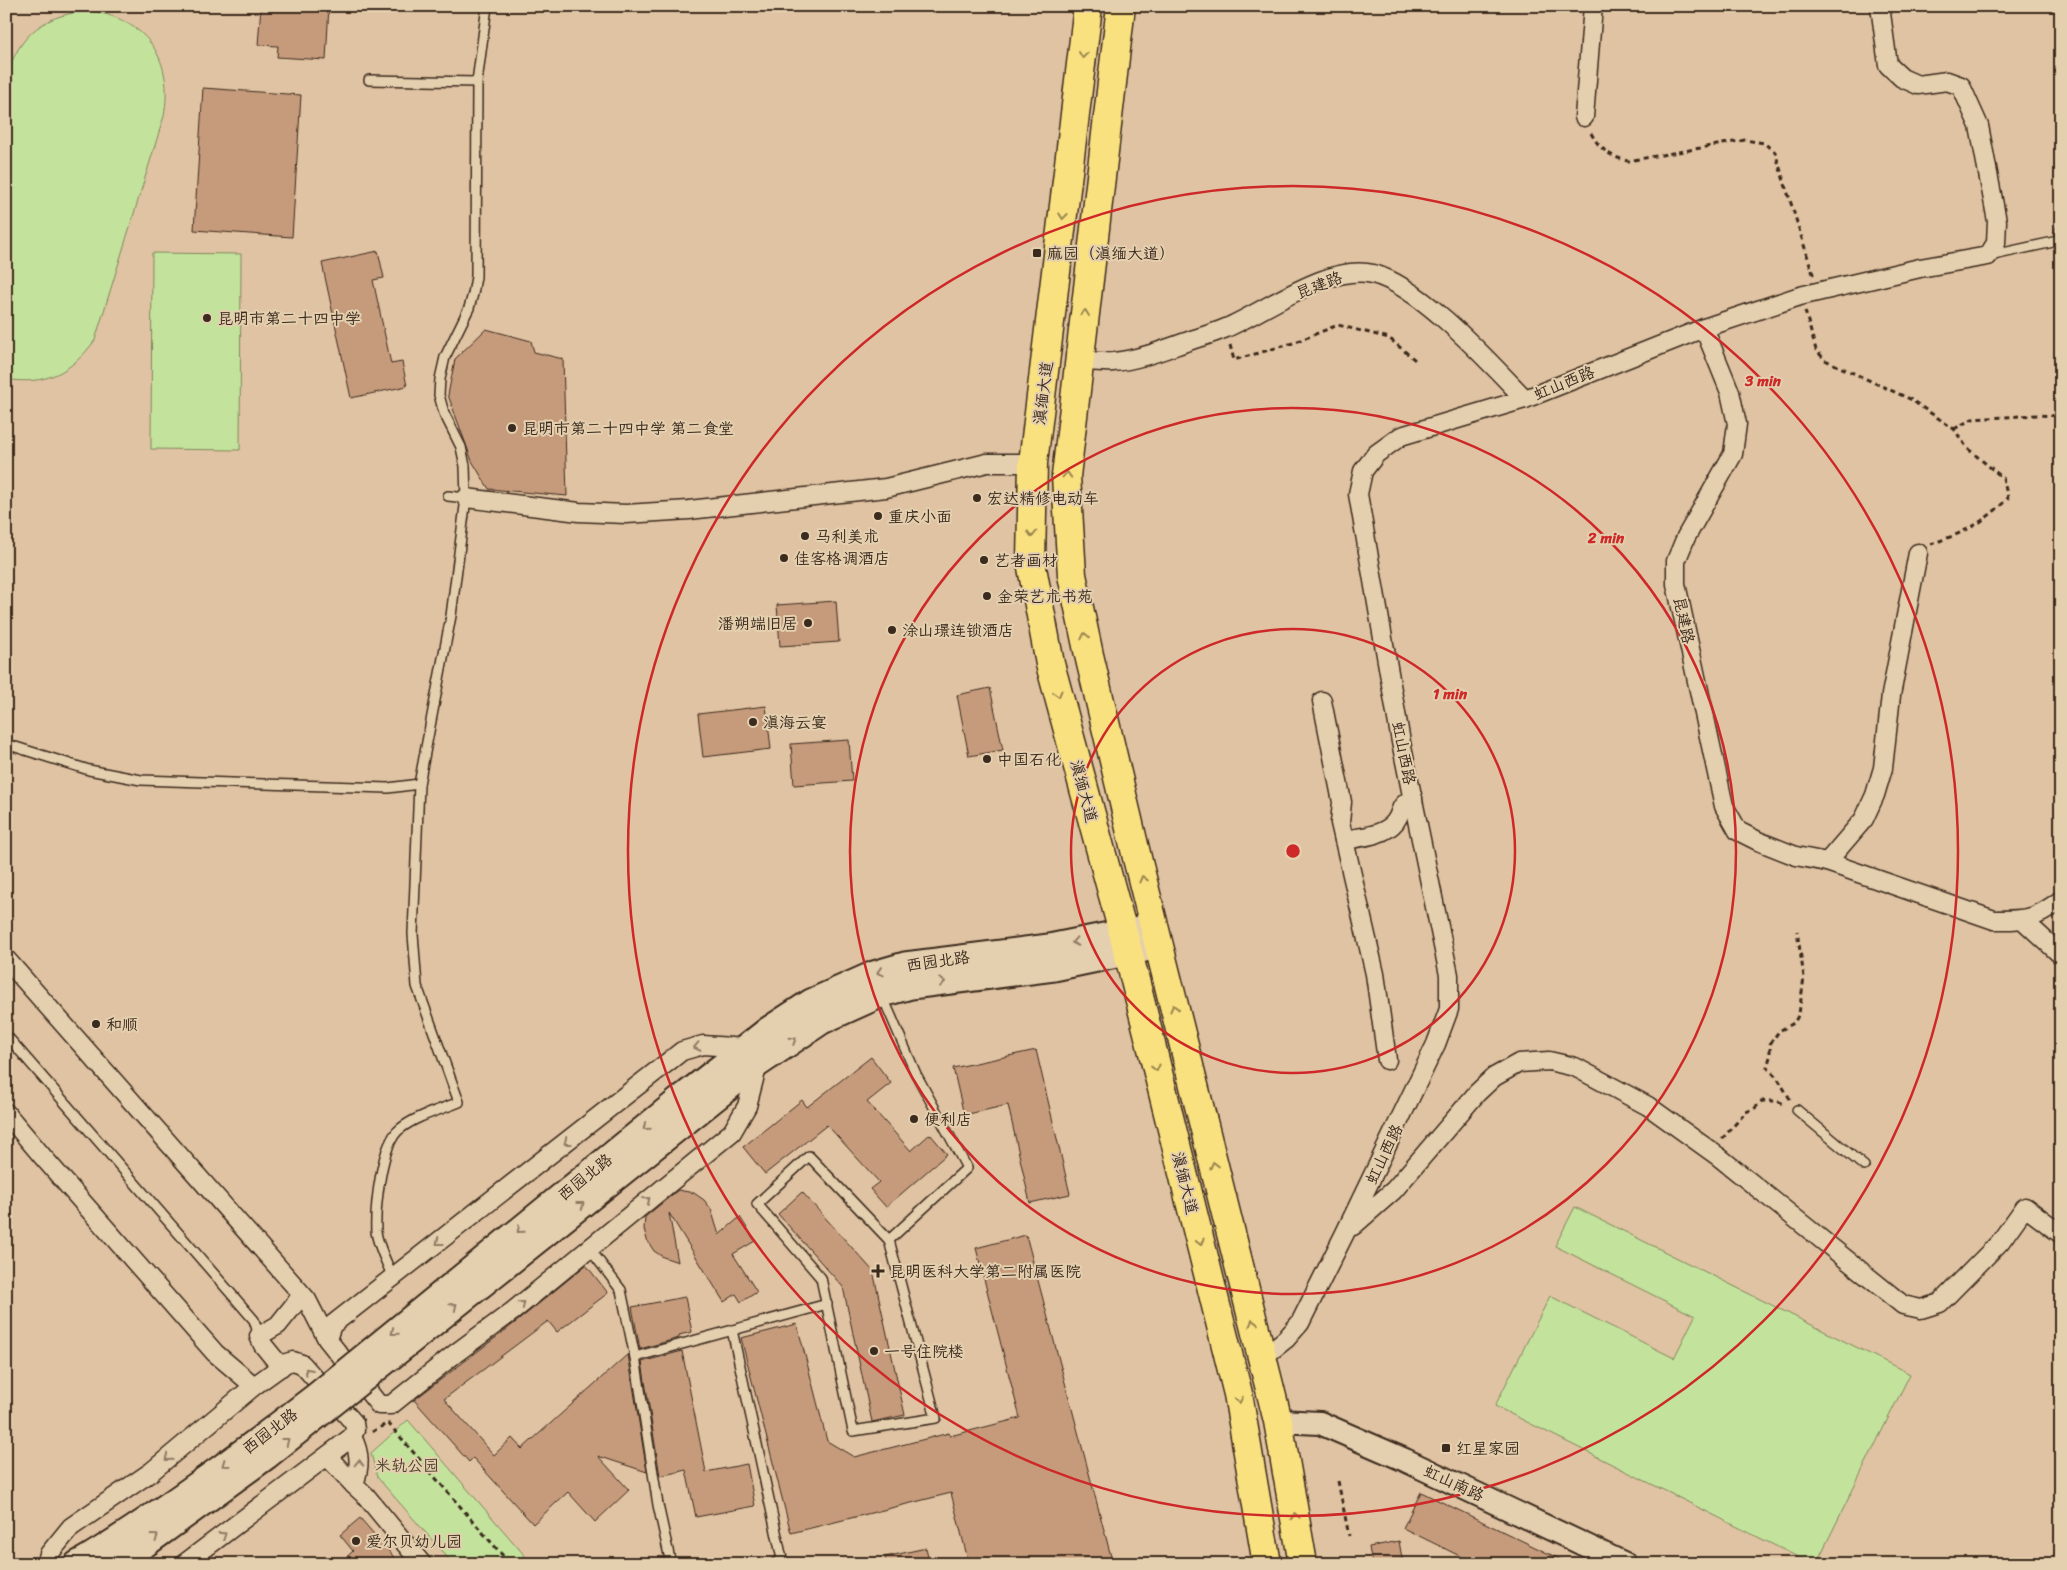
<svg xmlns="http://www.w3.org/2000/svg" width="2067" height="1570" viewBox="0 0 2067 1570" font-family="Sriracha,'LXGW WenKai TC',sans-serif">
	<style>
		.green { fill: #c3e39c; stroke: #7f865d }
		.building { fill: #c69b7c; stroke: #3b2a1e }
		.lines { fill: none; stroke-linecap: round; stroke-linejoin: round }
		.service-casing { stroke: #3b2a1e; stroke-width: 12 }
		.minor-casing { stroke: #3b2a1e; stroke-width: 21 }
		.tertiary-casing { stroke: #3b2a1e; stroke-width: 26 }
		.secondary-casing { stroke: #3b2a1e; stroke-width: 29 }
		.primary-casing { stroke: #3b2a1e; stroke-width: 31 }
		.path { stroke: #3b2a1e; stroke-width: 3; stroke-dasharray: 5 4; stroke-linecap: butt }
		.service { stroke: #e4cfae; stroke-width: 9 }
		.minor { stroke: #e4cfae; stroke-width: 18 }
		.tertiary { stroke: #e4cfae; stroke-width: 22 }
		.secondary { stroke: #e4cfae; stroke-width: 25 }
		.primary { stroke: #fae180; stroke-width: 28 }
		.secondary-bridge-casing { stroke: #3b2a1e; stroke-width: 29; stroke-linecap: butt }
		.secondary-bridge { stroke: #e4cfae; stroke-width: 25 }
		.oneway { stroke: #9a864f }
		.oneway2 { stroke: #907c66 }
		.ring { fill: none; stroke: #ce2828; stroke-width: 2.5 }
		.poi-dot { fill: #3b2a1e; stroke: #e4cfae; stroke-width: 2 }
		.labels { text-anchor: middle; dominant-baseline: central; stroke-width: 4; stroke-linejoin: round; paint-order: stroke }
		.poi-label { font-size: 16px; fill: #3b2a1e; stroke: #e4cfae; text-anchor: start }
		.street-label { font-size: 16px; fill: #3b2a1e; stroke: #e4cfae }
		.park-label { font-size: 16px; fill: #493c2b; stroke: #e4cfae }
		.centre { fill: #ce2828; stroke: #e4cfae; stroke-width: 2.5 }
		.ring-label { font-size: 15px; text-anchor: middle; font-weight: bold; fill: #ce2828; stroke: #e4cfae; stroke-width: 4; stroke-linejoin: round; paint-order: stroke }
	</style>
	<rect width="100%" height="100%" fill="#e0c3a2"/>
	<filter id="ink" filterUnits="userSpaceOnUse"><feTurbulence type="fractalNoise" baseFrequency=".02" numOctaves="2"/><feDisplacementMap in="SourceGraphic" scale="10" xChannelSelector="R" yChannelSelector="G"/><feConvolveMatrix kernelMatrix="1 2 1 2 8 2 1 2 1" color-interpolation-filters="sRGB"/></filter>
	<g filter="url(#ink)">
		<g class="green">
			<path d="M 92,11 C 148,21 174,60 164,116 L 95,340 C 72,372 45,386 6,379 L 6,78 C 19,33 46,13 92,11 Z"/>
			<polygon points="152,253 241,254 240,450 151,449"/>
			<polygon points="1575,1207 1910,1374 1816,1564 1812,1564 1495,1406 1550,1296 1674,1358 1695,1316 1555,1246"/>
			<polygon points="408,1420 532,1564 453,1564 377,1477 371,1453"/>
		</g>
		<g class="building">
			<polygon points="261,6 329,6 326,60 277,57 278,46 258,45"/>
			<polygon points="203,88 301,95 292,237 194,230"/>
			<polygon points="378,251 384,278 373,280 391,364 402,362 407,386 351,398 322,263"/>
			<polygon points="486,329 531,341 534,352 563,359 567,496 489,489 472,461 448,395 455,359"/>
			<polygon points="836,601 839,642 780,646 777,605"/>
			<polygon points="990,688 1003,750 969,756 957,695"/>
			<polygon points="766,706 771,749 703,757 698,714"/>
			<polygon points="849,740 852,781 794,785 791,744"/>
			<polygon points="1036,1050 1070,1194 1030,1203 1008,1105 964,1115 953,1068"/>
			<polygon points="871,1057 891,1083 867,1102 911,1151 930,1134 947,1154 886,1207 870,1189 879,1182 827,1125 765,1174 743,1147 802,1100 807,1107"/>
			<polygon points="678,1190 694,1193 704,1200 711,1209 719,1235 740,1217 755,1241 733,1254 757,1292 741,1302 736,1294 724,1302 669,1213 678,1262 663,1257 654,1251 647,1240 644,1229 645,1217"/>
			<polygon points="802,1192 873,1271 905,1415 872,1422 843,1287 778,1214"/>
			<polygon points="1026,1235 1113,1564 969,1564 951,1493 791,1533 741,1338 797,1324 827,1441 854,1457 949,1433 950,1436 1020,1418 976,1248"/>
			<polygon points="586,1265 608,1293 557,1332 548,1321 444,1399 494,1455 512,1438 522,1449 628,1354 647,1472 598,1456 629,1490 595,1522 568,1492 533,1524 473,1458 469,1462 414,1400 520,1319"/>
			<polygon points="685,1297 692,1332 679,1335 679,1338 640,1349 632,1307"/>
			<polygon points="682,1351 706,1472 747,1464 755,1506 696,1517 686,1470 660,1476 642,1362"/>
			<polygon points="1421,1492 1570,1564 1476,1564 1403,1528"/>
			<polygon points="360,1518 400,1564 339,1564 353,1551 340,1535"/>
			<polygon points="1399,1541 1403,1564 1372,1564 1369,1547"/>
			<polygon points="926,1548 930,1564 886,1564 885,1557"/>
		</g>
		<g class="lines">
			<g class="service-casing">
				<g id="service">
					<polyline points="2055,6 2061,9"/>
					<polyline points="369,80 477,82"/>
					<polyline points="1989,256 2058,241 2061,229"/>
					<polyline points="448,496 466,498"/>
					<polyline points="6,744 89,770 141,780 388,788 419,784"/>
					<polyline points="882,995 916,1074 967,1168 889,1240 936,1418 853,1431 821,1278 757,1204 809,1156 889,1240"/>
					<polyline points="6,1035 254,1320 259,1336"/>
					<polyline points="1797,1110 1864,1166"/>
					<polyline points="589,1248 621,1290 635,1357 827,1304"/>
					<path d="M 393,1278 C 388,1265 377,1244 376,1231 C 375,1208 381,1143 400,1129 C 416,1116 440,1110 459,1102 L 417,986 L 413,934 L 419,784 L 451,616 L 466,498 L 465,466 L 461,447 L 444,413 L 439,395 L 440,379 L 445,357 L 469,308 L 473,294 L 476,277 L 477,82 L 487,6"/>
					<polyline points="732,1330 782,1559 774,1564"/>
					<polyline points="635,1357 658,1505 671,1564"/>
				</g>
			</g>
			<g class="minor-casing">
				<g id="minor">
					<polyline points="1584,117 1593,6"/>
					<path d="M 1704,328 L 1730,392 L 1737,424 L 1733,454 L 1686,537 L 1676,561 L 1676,584 L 1724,806 L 1738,831 L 1758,841 L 1796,856 L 1827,862 L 1994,920 C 2027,920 2034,920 2061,900"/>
					<path d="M 1079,360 C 1090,361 1102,363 1113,362 C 1137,360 1160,351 1183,343 C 1197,338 1212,334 1226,328 C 1266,311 1329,263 1373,274 C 1421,286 1490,363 1525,399"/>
					<polyline points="466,498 579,512 626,514 689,510 886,488 987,463 1033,463"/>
					<polyline points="1322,701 1342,802 1340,823 1375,974 1387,1060"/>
					<path d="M 1344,840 C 1360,837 1384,836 1395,822 C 1404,810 1396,808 1413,798"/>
					<polyline points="1827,862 1864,819 1875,795 1883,768 1891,695 1918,553"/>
					<polyline points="2023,920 2061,955"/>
					<polyline points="6,959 307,1300 327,1339 379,1405 391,1405 456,1353 513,1311 732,1132 747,1106 758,1064"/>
					<polyline points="6,1113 43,1157 215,1353 254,1386"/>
					<polyline points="1353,1226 1394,1190 1477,1093 1494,1077 1519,1063 1549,1061 1575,1067 1648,1106 1719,1157 1903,1305 1921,1309 1940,1303 2000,1242 2025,1207 2061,1234"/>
					<polyline points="327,1339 332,1325 682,1051 703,1045 746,1048"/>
					<polyline points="1262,1358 1286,1339 1300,1323 1345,1233 1436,1044 1449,1009 1449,975 1401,742 1358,494 1363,471 1376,454 1401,436 1525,399 1704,328 1800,296 1920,268 1988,256 1996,243 1997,221 1979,126 1961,86 1947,81 1918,85 1902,78 1888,65 1880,6"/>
					<polyline points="281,1367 263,1345 259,1336 278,1325 302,1295"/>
					<path d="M 327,1456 L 354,1485 C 360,1467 361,1454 352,1437"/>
					<polyline points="354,1485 366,1496 422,1564"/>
					<polyline points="46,1564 49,1554 71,1527 151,1472 254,1386 286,1363 293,1361 302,1364 354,1423 355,1430 352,1437 184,1564"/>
				</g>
			</g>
			<g class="tertiary-casing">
				<polyline id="tertiary" points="1278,1421 1320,1423 1405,1460 1625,1564"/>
			</g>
			<g class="secondary-casing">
				<g id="secondary">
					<polyline points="684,1096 768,1030 811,1002 874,974 905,965 1049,947 1154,926"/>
					<polyline points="698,1112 758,1064 822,1021 882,994 911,986 1054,968 1159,946"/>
					<polyline points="77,1564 91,1556"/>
				</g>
			</g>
			<g class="primary-casing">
				<g id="primary">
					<polyline points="1088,6 1033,463 1031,562 1050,664 1123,932 1238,1394 1267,1564"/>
					<polyline points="1121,6 1066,476 1072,575 1089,655 1138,862 1278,1421 1303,1564"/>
				</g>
			</g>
			<g class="path">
				<path d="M 1591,133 C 1599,149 1611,157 1628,161 L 1745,140 L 1764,143 L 1775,152 L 1813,274 L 1812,276"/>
				<path d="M 1805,311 L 1816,350 L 1825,360 L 1910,399 L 1954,429 L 1967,448 L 2003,478 L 2008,498 C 1983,524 1965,532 1931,544"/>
				<polyline points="1230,345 1234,360 1293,343 1338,325 1389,338 1415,360"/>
				<polyline points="1954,429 1972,419 2037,415 2061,416"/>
				<polyline points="1790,1099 1778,1079 1767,1067 1770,1057 1770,1044 1779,1031 1794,1023 1799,1014 1804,977 1797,931"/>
				<polyline points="1722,1139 1746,1112 1755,1108 1762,1101 1777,1101 1786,1105"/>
				<polyline points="388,1423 510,1564"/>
				<polyline points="372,1432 388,1423"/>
				<polyline points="1338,1481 1349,1536"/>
				<polyline points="1215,1561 1215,1564"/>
			</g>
			<use href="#service" class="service"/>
			<use href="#minor" class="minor"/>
			<use href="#tertiary" class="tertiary"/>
			<use href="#secondary" class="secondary"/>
			<use href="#primary" class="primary"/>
			<g class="secondary-bridge-casing">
				<g id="secondary-bridge">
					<path d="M 91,1556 C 169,1508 243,1452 316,1396 L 684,1096"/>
					<polyline points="115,1564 147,1543 267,1456 698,1112"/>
				</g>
			</g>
			<use href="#secondary-bridge" class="secondary-bridge"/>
		</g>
		<defs><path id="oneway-chevron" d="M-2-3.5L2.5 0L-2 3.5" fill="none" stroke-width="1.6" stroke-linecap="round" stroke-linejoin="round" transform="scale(1.25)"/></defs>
		<g class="oneway">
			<use href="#oneway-chevron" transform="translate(1083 55) rotate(97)"/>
			<use href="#oneway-chevron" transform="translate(1063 216) rotate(97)"/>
			<use href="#oneway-chevron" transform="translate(1085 313) rotate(-83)"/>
			<use href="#oneway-chevron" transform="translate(1067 475) rotate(-88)"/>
			<use href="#oneway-chevron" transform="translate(1032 534) rotate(91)"/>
			<use href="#oneway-chevron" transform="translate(1085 636) rotate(-102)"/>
			<use href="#oneway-chevron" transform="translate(1058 694) rotate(75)"/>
			<use href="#oneway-chevron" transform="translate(1143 879) rotate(-104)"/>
			<use href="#oneway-chevron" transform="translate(1174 1008) rotate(-104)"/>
			<use href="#oneway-chevron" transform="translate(1156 1068) rotate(76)"/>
			<use href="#oneway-chevron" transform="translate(1214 1165) rotate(-104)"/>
			<use href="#oneway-chevron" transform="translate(1200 1242) rotate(76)"/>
			<use href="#oneway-chevron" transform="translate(1253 1323) rotate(-104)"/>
			<use href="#oneway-chevron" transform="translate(1239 1400) rotate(80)"/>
			<use href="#oneway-chevron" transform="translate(1295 1516) rotate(-100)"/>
		</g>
		<g class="oneway2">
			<use href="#oneway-chevron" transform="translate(1075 942) rotate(168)"/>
			<use href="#oneway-chevron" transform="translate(880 972) rotate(162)"/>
			<use href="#oneway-chevron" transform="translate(942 982) rotate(-7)"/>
			<use href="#oneway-chevron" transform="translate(793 1040) rotate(-33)"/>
			<use href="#oneway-chevron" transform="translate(697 1047) rotate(168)"/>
			<use href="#oneway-chevron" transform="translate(646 1127) rotate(141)"/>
			<use href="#oneway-chevron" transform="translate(567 1142) rotate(142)"/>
			<use href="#oneway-chevron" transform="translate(647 1200) rotate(-39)"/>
			<use href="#oneway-chevron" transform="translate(581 1205) rotate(-38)"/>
			<use href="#oneway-chevron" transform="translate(520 1230) rotate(141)"/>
			<use href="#oneway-chevron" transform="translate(439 1242) rotate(142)"/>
			<use href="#oneway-chevron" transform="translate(522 1304) rotate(-40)"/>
			<use href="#oneway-chevron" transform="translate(454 1306) rotate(-39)"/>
			<use href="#oneway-chevron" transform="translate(394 1332) rotate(141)"/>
			<use href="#oneway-chevron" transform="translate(308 1371) rotate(-132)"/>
			<use href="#oneway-chevron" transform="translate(286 1441) rotate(-38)"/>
			<use href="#oneway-chevron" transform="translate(168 1458) rotate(141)"/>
			<use href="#oneway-chevron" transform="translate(359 1463) rotate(-88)"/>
			<use href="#oneway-chevron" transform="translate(225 1464) rotate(144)"/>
			<use href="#oneway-chevron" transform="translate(223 1535) rotate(-36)"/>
			<use href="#oneway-chevron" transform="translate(155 1537) rotate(-36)"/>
		</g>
	</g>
	<g class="ring">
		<circle cx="1293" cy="851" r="222"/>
		<circle cx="1293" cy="851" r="443"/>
		<circle cx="1293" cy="851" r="665"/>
	</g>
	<g class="poi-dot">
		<rect x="1032" y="248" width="10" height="10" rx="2.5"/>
		<circle cx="207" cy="318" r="5"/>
		<circle cx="512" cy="428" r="5"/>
		<circle cx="977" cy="498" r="5"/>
		<circle cx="878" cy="516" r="5"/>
		<circle cx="805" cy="536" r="5"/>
		<circle cx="784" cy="558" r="5"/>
		<circle cx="984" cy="560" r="5"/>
		<circle cx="987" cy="596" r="5"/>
		<circle cx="808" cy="623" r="5"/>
		<circle cx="892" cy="630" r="5"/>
		<circle cx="753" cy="722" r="5"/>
		<circle cx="987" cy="759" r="5"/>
		<circle cx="96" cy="1024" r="5"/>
		<circle cx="914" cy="1119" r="5"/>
		<path d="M875.5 1263.5h5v5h5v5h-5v5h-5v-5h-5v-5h5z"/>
		<circle cx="874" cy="1351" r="5"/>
		<rect x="1441" y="1443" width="10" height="10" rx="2.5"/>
		<circle cx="356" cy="1541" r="5"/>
	</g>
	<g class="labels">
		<g class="poi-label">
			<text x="1047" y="253">麻园（滇缅大道）</text>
			<text x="217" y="318">昆明市第二十四中学</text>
			<text x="522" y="428">昆明市第二十四中学 第二食堂</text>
			<text x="987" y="498">宏达精修电动车</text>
			<text x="888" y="516">重庆小面</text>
			<text x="815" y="536">马利美术</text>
			<text x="794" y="558">佳客格调酒店</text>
			<text x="994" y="560">艺者画材</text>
			<text x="997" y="596">金荣艺术书苑</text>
			<text x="798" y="623" text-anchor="end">潘朔端旧居</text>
			<text x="902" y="630">涂山璟连锁酒店</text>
			<text x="763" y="722">滇海云宴</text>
			<text x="997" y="759">中国石化</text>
			<text x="106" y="1024">和顺</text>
			<text x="924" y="1119">便利店</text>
			<text x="889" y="1271">昆明医科大学第二附属医院</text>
			<text x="884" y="1351">一号住院楼</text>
			<text x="1456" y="1448">红星家园</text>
			<text x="366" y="1541">爱尔贝幼儿园</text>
		</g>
		<g class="street-label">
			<text transform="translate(1319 285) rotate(-21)">昆建路</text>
			<text transform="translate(1564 383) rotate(-22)">虹山西路</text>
			<text transform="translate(1043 393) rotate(-83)">滇缅大道</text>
			<text transform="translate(1684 620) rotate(78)">昆建路</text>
			<text transform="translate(1404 753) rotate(79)">虹山西路</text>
			<text transform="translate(1084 791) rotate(75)">滇缅大道</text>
			<text transform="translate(938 961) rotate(-8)">西园北路</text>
			<text transform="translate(1384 1154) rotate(-64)">虹山西路</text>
			<text transform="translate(585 1177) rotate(-39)">西园北路</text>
			<text transform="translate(1185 1183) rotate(76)">滇缅大道</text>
			<text transform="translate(270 1431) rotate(-37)">西园北路</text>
			<text transform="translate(1454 1483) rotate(25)">虹山南路</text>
		</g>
		<g class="park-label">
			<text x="407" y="1465">米轨公园</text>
		</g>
	</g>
	<circle cx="1293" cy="851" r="8" class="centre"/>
	<g class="ring-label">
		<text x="1763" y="386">3 min</text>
		<text x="1606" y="543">2 min</text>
		<text x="1450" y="699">1 min</text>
	</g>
	<rect width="2067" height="1570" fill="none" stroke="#e4cfae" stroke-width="25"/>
	<rect x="12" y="12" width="2042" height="1545" fill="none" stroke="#3b2a1e" stroke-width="2" filter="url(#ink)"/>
</svg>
